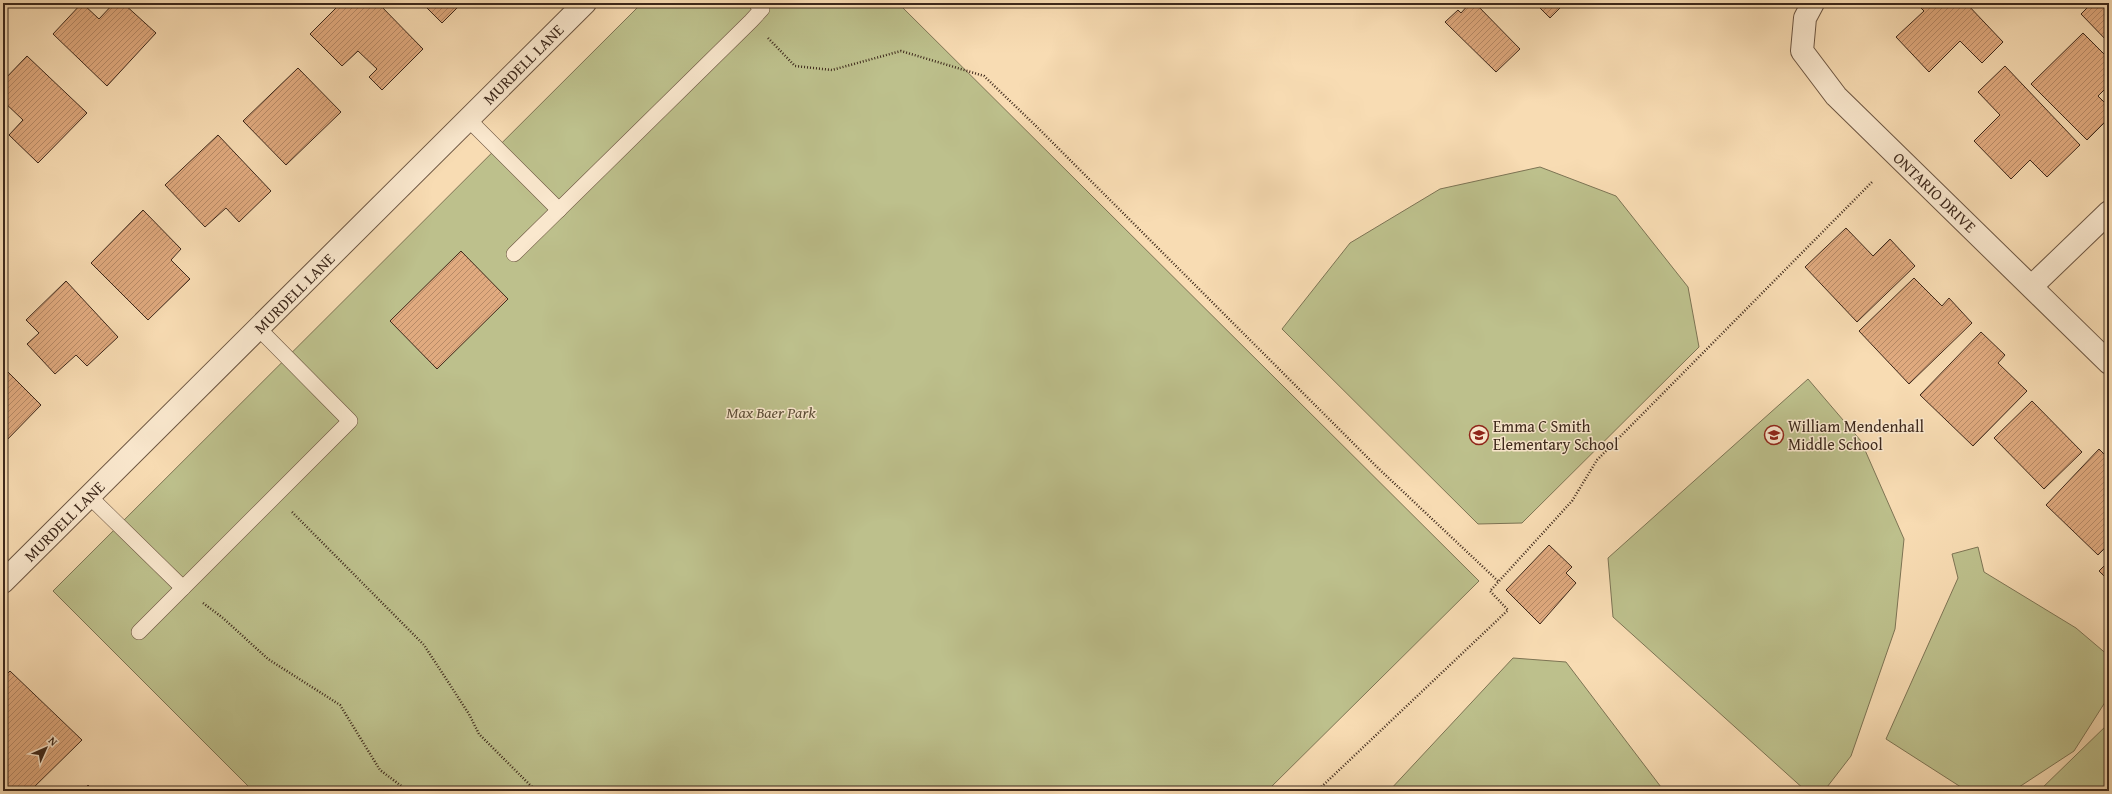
<svg xmlns="http://www.w3.org/2000/svg" width="2112" height="794" viewBox="0 0 2112 794" font-family="'Gentium Book Plus',serif">
	<style>
		.park { fill: #bdc08c; stroke: #7d7454 }
		.building { fill: url(#building-hatch); stroke: #3d281b }
		.lines { fill: none; stroke-linecap: round; stroke-linejoin: round }
		.service-casing { stroke: #6c5541; stroke-width: 16 }
		.minor-casing { stroke: #6c5541; stroke-width: 24 }
		.tertiary-casing { stroke: #6c5541; stroke-width: 24 }
		.path { stroke: #3d281b; stroke-width: 2.5; stroke-dasharray: 1 2; stroke-linecap: butt }
		.service { stroke: #fae8ce; stroke-width: 15 }
		.minor { stroke: #fae8ce; stroke-width: 22 }
		.tertiary { stroke: #fae8ce; stroke-width: 22 }
		.labels { text-anchor: middle; dominant-baseline: central; stroke-width: 3; stroke-linejoin: round; paint-order: stroke }
		.street-label { font-size: 16px; fill: #3d281b; stroke: #fae8ce }
		.park-label { font-size: 16px; font-style: italic; fill: #5d4e37; stroke: #fae8ce }
		.poi-label { font-size: 16px; fill: #3d281b; stroke: #fae8ce; text-anchor: start }
	</style>
	<defs>
		<pattern id="building-hatch" width="6" height="6" patternUnits="userSpaceOnUse"><rect width="6" height="6" fill="#e0aa7f"/><path d="M-1 1l2-2M0 6l6-6M5 7l2-2" fill="none" stroke="#b78a67"/></pattern>
	</defs>
	<rect width="100%" height="100%" fill="#f8dcb3"/>
	<filter id="stains"><feTurbulence type="fractalNoise" baseFrequency=".005" numOctaves="4"/><feColorMatrix values="0 0 0 0 .2 0 0 0 0 .09 0 0 0 0 .02 0 0 0 .5 -.17"/></filter>
	<radialGradient id="worn" r=".72"><stop offset=".6" stop-color="#630" stop-opacity="0"/><stop offset="1" stop-color="#630" stop-opacity=".3"/></radialGradient>
	<g class="park">
		<polygon points="642,3 898,3 1479,581 1267,791 253,791 53,591"/>
		<polygon points="1540,167 1616,196 1688,287 1699,347 1522,523 1478,524 1282,329 1350,243 1440,189"/>
		<polygon points="1808,379 1861,441 1904,539 1895,629 1851,756 1824,791 1806,791 1613,617 1608,558"/>
		<polygon points="1978,547 1984,572 2076,628 2109,656 2109,696 2074,751 2013,791 1967,791 1886,739 1958,578 1952,554"/>
		<polygon points="1513,658 1566,662 1664,791 1389,791"/>
		<polygon points="2109,723 2109,791 2039,791"/>
	</g>
	<g class="building">
		<polygon points="82,3 99,19 114,3 123,3 156,33 107,86 53,34"/>
		<polygon points="341,3 378,3 423,49 382,90 369,77 377,69 358,51 342,66 310,34"/>
		<polygon points="422,3 462,3 442,23"/>
		<polygon points="1470,3 1475,3 1520,49 1496,72 1445,22 1458,10 1461,13"/>
		<polygon points="1535,3 1565,3 1550,18"/>
		<polygon points="1916,3 1966,3 2003,42 1982,63 1960,41 1929,72 1896,37 1924,11"/>
		<polygon points="2092,3 2109,3 2109,43 2081,14"/>
		<polygon points="2083,33 2109,59 2109,85 2098,96 2109,107 2109,118 2087,140 2031,84"/>
		<polygon points="27,56 87,113 38,163 9,135 23,120 3,101 3,81"/>
		<polygon points="2005,66 2080,145 2047,177 2030,160 2011,179 1974,141 2000,115 1978,92"/>
		<polygon points="298,68 341,112 286,165 243,121"/>
		<polygon points="218,135 271,191 239,222 226,208 205,227 165,185"/>
		<polygon points="143,210 181,249 171,260 190,279 148,320 91,263"/>
		<polygon points="1846,228 1873,256 1890,239 1915,266 1857,322 1805,267"/>
		<polygon points="461,251 508,299 437,369 390,321"/>
		<polygon points="1914,278 1942,306 1949,298 1972,323 1909,384 1859,331"/>
		<polygon points="66,281 118,337 87,366 76,355 55,374 27,344 39,333 26,320"/>
		<polygon points="1981,332 2005,355 1998,363 2027,391 1973,446 1920,395"/>
		<polygon points="3,367 41,405 3,444"/>
		<polygon points="2032,401 2082,452 2044,489 1994,438"/>
		<polygon points="2099,449 2109,459 2109,544 2098,555 2046,505"/>
		<polygon points="1549,545 1572,567 1566,573 1576,583 1540,624 1506,590"/>
		<polygon points="2109,561 2109,581 2099,571"/>
		<polygon points="10,671 82,740 30,791 3,791 3,678"/>
		<polygon points="88,785 94,791 83,791"/>
	</g>
	<g class="lines">
		<g class="service-casing">
			<g id="service">
				<polyline points="468,119 559,210"/>
				<polyline points="514,254 751,21 762,9 756,3"/>
				<polyline points="89,496 183,588"/>
				<polyline points="139,632 350,421 258,328"/>
			</g>
		</g>
		<g class="minor-casing">
			<g id="minor">
				<polyline points="1813,3 1805,18 1802,51 1836,96 2109,363"/>
				<polyline points="2032,286 2109,212"/>
			</g>
		</g>
		<g class="tertiary-casing">
			<polyline id="tertiary" points="3,582 585,3"/>
		</g>
		<g class="path">
			<polyline points="768,38 795,66 832,70 901,51 984,76 1036,126 1378,468 1499,582"/>
			<polyline points="292,512 424,645 469,714 479,734 536,791"/>
			<polyline points="203,603 223,618 268,659 340,705 380,770 408,791"/>
			<polyline points="1317,791 1508,610 1490,591 1572,501 1597,460 1873,181"/>
		</g>
		<use href="#service" class="service"/>
		<use href="#minor" class="minor"/>
		<use href="#tertiary" class="tertiary"/>
	</g>
	<defs>
		<g id="school-ring" transform="scale(1)"><circle r="9.5" fill="#fae8ce" stroke="#8f2418" stroke-width="1.5"/><path d="M0-5L7-2L0 1L-7-2ZM-4 1L0 2.5L4 1V4Q0 6-4 4Z" fill="#8f2418"/></g>
	</defs>
	<g fill-rule="evenodd">
		<use href="#school-ring" x="1479" y="435"/>
		<use href="#school-ring" x="1774" y="435"/>
	</g>
	<g class="labels">
		<g class="street-label">
			<text transform="translate(523 64) rotate(-45)">MURDELL LANE</text>
			<text transform="translate(1935 192) rotate(44)">ONTARIO DRIVE</text>
			<text transform="translate(294 293) rotate(-45)">MURDELL LANE</text>
			<text transform="translate(64 521) rotate(-45)">MURDELL LANE</text>
		</g>
		<g class="park-label">
			<text x="771" y="412">Max Baer Park</text>
		</g>
		<g class="poi-label">
			<text x="1493" y="426">Emma C Smith<tspan x="1493" dy="18">Elementary School</tspan></text>
			<text x="1788" y="426">William Mendenhall<tspan x="1788" dy="18">Middle School</tspan></text>
		</g>
	</g>
	<rect width="2112" height="794" fill="none" stroke="#f8dcb3" stroke-width="16"/>
	<rect x="4" y="4" width="2104" height="786" fill="none" stroke="#3d281b" stroke-width="2"/>
	<rect x="8" y="8" width="2096" height="778" fill="none" stroke="#3d281b"/>
	<g transform="translate(46 748) rotate(45)" stroke="#fae8ce" stroke-width="3" paint-order="stroke">
	<path d="M0-3L7 15L0 10L-7 15Z" fill="#3d281b"/>
	<text y="-6" font-size="11" font-weight="bold" text-anchor="middle" fill="#3d281b">N</text>
	</g>
	<rect width="100%" height="100%" filter="url(#stains)"/>
	<rect width="100%" height="100%" fill="url(#worn)"/>
</svg>
